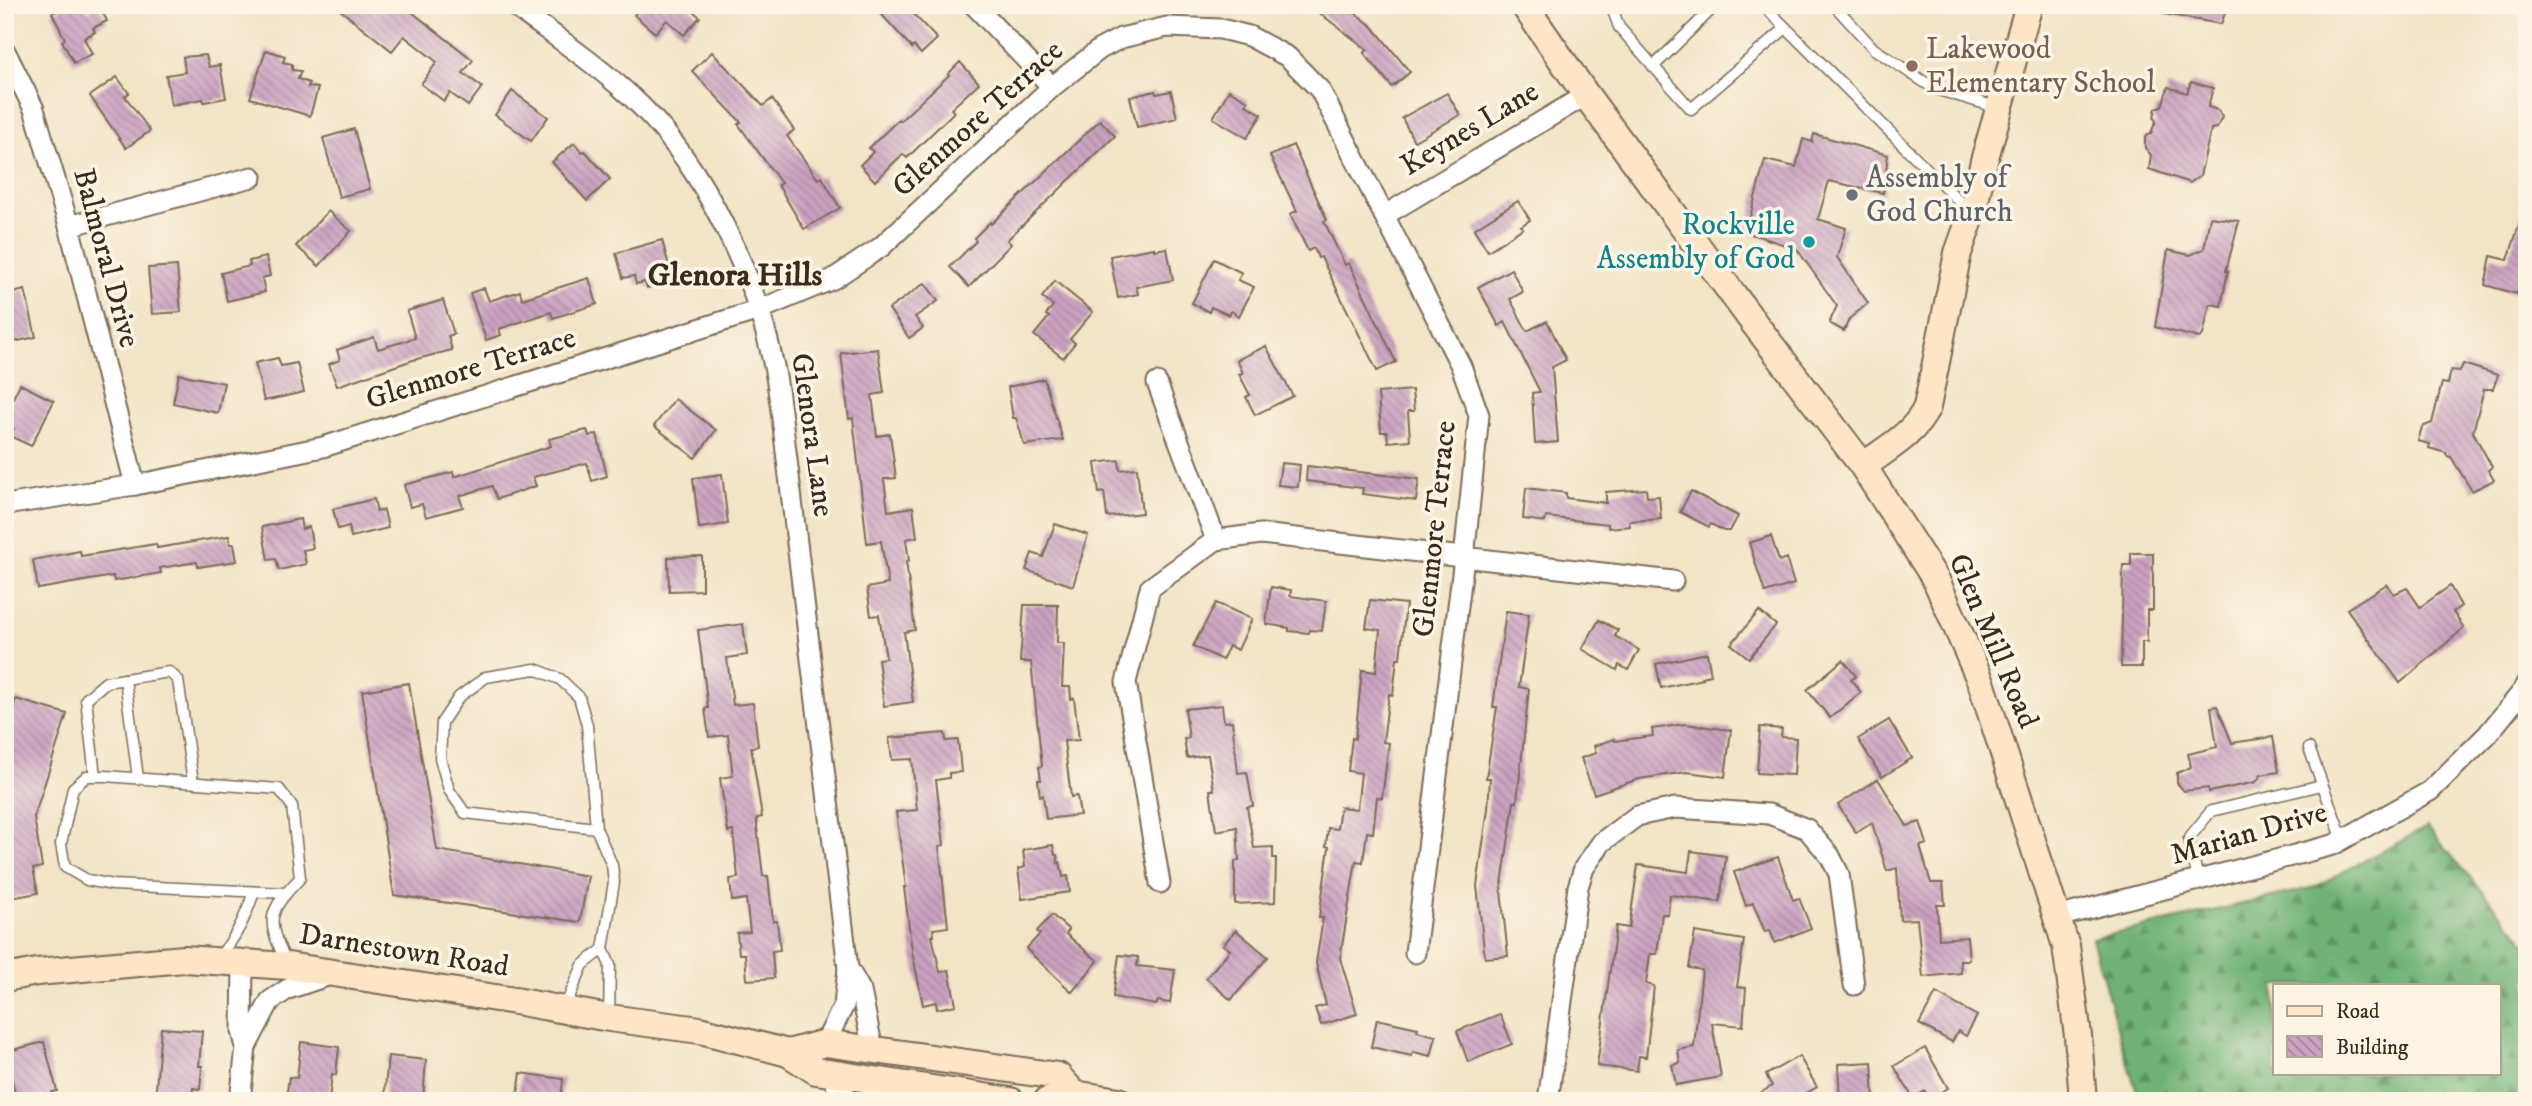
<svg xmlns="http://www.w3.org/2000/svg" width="2532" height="1106" viewBox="0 0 2532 1106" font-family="'IM FELL DW Pica',serif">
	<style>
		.forest { fill: url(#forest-firs); stroke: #566e4a; stroke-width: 2; fill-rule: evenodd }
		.building { fill: url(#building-back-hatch) }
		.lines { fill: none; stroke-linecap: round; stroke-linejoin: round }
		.service-casing { stroke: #7b6b59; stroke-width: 13 }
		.minor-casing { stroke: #7b6b59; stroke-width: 23 }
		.tertiary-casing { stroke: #7b6b59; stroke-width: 28 }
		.secondary-casing { stroke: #7b6b59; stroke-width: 30 }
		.service { stroke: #fff; stroke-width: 10 }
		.minor { stroke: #fff; stroke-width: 19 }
		.tertiary { stroke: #fff; stroke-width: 24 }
		.secondary { stroke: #fde5c5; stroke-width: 26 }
		.education-dot { fill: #8d6e63; stroke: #fcf5e5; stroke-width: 2.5 }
		.worship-dot { fill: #6b7280; stroke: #fcf5e5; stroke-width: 2.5 }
		.culture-dot { fill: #0f9aa8; stroke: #fcf5e5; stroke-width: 2.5 }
		.labels { text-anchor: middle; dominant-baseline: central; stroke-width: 7; stroke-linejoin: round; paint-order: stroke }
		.education-label { font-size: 30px; fill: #785e54; stroke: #fcf5e5; text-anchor: start }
		.street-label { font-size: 30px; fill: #3b2a1e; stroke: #fcf5e5 }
		.worship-label { font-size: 30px; fill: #5b616d; stroke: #fcf5e5; text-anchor: start }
		.culture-label { font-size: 30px; fill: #0d838f; stroke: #fcf5e5; text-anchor: end }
		.neighbourhood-label { font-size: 32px; font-weight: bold; fill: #3b2a1e; stroke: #fcf5e5 }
	</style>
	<defs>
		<pattern id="forest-firs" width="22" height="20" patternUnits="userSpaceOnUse" patternTransform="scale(1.75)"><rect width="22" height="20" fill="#70b276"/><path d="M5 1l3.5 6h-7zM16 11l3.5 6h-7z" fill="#5d9160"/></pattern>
		<pattern id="building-back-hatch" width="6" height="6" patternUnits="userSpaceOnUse" patternTransform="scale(1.75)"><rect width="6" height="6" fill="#cba2c1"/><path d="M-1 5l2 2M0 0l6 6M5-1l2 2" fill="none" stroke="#a6849c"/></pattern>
	</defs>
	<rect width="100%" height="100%" fill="#fcf5e5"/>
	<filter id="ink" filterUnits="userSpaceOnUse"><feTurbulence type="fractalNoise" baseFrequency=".0143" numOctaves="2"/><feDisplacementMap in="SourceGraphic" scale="14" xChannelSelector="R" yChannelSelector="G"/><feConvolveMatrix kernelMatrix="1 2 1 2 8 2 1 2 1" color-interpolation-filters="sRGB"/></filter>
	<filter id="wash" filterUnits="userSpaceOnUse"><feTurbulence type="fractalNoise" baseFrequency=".00686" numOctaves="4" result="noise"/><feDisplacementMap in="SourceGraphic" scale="28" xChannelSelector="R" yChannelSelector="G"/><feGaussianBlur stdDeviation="1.57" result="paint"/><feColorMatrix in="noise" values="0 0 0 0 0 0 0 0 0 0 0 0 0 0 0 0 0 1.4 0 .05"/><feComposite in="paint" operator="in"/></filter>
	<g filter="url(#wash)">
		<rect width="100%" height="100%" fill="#f2e4c6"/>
		<path class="forest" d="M 2427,827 L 2527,944 L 2527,1101 L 2140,1101 L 2125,1055 L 2092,939 L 2315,887 ZM 2275,985 L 2499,985 L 2499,1073 L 2275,1073 Z"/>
		<g id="blocks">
			<g class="building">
				<polygon points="67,5 84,5 87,11 99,5 107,21 93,28 95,32 84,38 92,54 74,63 62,41 65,39 52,13"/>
				<polygon points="334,5 403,5 473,60 463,73 482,87 468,106 450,93 444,101 421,84 437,62 404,36 392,51"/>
				<polygon points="643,5 686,5 700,17 684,35 667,20 655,33 634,15"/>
				<polygon points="873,5 905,5 937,39 921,54 914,46 912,48"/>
				<polygon points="1309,5 1345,5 1373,27 1410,72 1392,87 1364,53 1368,50"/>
				<polygon points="2165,5 2228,5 2221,24 2164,14"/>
				<polygon points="266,50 285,56 283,62 292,64 292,70 301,71 298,79 309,83 308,87 318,88 310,116 250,98"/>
				<polygon points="712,52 763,106 772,99 794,130 787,136 818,179 822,177 840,208 804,229 778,185 781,183 738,124 741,122 692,71"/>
				<polygon points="206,55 209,67 220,65 226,98 204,102 203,99 171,105 166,75 185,72 183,57"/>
				<polygon points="960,62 979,83 951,109 954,112 907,158 903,154 875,181 860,165 873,152 869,148 899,119 900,121 949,75 948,74"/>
				<polygon points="117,77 129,93 125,96 150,131 126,148 90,96"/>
				<polygon points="2191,82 2213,88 2208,107 2218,110 2222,117 2217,128 2211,129 2200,176 2190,183 2149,169 2151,155 2145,148 2145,137 2151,133 2156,121 2154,118 2156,108 2162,106 2168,87 2187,93"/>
				<polygon points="1229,90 1248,101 1246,105 1262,114 1247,138 1213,118"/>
				<polygon points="512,91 548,117 531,141 495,115"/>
				<polygon points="1155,91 1156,94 1171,91 1177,118 1137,127 1130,97"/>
				<polygon points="1447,93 1460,115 1414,141 1402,118"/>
				<polygon points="1100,120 1115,136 1007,240 1011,244 969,287 950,267 976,241 974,238 990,222 991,224"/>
				<polygon points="354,129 370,189 339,197 323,138"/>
				<polygon points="1814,134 1888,155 1883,193 1829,181 1818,219 1846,228 1837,257 1868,303 1849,319 1844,331 1829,323 1837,306 1797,249 1746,232 1765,160 1796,167 1803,139 1812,142"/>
				<polygon points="574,143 582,152 585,151 610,179 587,201 552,162"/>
				<polygon points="1293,145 1327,220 1324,221 1345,265 1349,263 1396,362 1377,371 1321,257 1318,258 1314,248 1308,251 1290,214 1297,211 1270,156"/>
				<polygon points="1518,201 1530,220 1521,226 1523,228 1488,251 1474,229"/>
				<polygon points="328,211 351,231 319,266 296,246"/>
				<polygon points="2523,212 2527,212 2527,283 2520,280 2517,294 2485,285 2491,256 2508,260"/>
				<polygon points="2210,217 2239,221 2226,271 2228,271 2221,306 2210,304 2203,335 2199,338 2155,327 2168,250 2190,255 2204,249"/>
				<polygon points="662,240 673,281 647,288 645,282 636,284 634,276 623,278 616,253"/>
				<polygon points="1154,248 1154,250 1167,248 1173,280 1136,287 1138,294 1118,298 1110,256"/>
				<polygon points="266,257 270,276 262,278 265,292 227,301 221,273 250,266 249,261"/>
				<polygon points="1214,259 1242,273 1238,280 1254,287 1239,316 1231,311 1229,315 1211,307 1209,312 1192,303"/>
				<polygon points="177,266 181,312 152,314 148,268"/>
				<polygon points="1511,269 1523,292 1510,299 1527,331 1547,321 1566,360 1552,367 1558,442 1535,444 1532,393 1540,392 1505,322 1499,326 1478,287"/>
				<polygon points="589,278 597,304 553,318 551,312 499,329 501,335 486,340 470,293 484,288 489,301 520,291 522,299"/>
				<polygon points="1055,281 1093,312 1070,339 1075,343 1063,358 1034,335 1049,317 1046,315 1053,306 1042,297"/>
				<polygon points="925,283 938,301 915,317 923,328 909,338 889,309"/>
				<polygon points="25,290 36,337 5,344 5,295"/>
				<polygon points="443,300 454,334 448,336 452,350 413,360 337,386 329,364 340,360 337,350 374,337 378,349 415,338 407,311"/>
				<polygon points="1266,346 1293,396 1255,415 1246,397 1250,395 1239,374 1243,373 1237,360"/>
				<polygon points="878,349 884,393 872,395 877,436 890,434 896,478 884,479 888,511 913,507 917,537 906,539 909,561 906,561 915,630 904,632 913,702 884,706 878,659 886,658 879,615 871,616 867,588 888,584 881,541 867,543 853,418 849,419 841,353"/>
				<polygon points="278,358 281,366 297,363 304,392 264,401 255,363"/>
				<polygon points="2463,364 2498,375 2493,389 2484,389 2473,432 2492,467 2488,470 2494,480 2472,491 2451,457 2447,456 2446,453 2429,448 2430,444 2418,441 2422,427 2432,423 2442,383 2448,384 2451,370 2460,371"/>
				<polygon points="179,374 224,383 218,413 173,403"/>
				<polygon points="1044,379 1063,440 1024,445 1020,430 1016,418 1013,418 1008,387"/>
				<polygon points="20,384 54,401 31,446 10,436 14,429 5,424 5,414"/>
				<polygon points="1412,390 1414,411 1408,411 1410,440 1388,442 1387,432 1381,432 1378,393"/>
				<polygon points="675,399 716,430 695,458 654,426"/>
				<polygon points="587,430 589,436 597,434 607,476 592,481 587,463 533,477 536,486 497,499 492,486 459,496 463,507 426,517 422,504 410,507 404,485 453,472 454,477 551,446 549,439"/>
				<polygon points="1119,460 1120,470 1137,468 1142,513 1107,517 1104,492 1099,493 1095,463"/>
				<polygon points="1281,463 1300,465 1298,487 1278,485"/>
				<polygon points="1307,466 1419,479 1416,501 1362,494 1363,488 1306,481"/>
				<polygon points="722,474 728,524 699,528 693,478"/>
				<polygon points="1526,488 1566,493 1566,498 1606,503 1606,492 1646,489 1647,497 1659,496 1661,519 1629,521 1630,526 1608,528 1608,524 1546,517 1545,522 1523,519"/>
				<polygon points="1691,491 1738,516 1730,531 1724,531 1711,524 1709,527 1680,512"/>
				<polygon points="374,499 377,512 384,510 388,528 351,537 349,526 338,529 333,509"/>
				<polygon points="300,519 302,529 309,527 313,548 303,550 306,564 279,570 276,559 268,560 262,527"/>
				<polygon points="1055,524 1088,535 1073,586 1026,570 1032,553 1043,557"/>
				<polygon points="229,536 230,544 234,544 237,561 198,567 197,562 160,568 161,573 114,581 113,576 38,589 33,560 80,551 81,556 156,544 157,548"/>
				<polygon points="1771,536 1779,561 1786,558 1794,584 1765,593 1749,543"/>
				<polygon points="2131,553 2153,553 2153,610 2147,610 2147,642 2142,642 2142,667 2121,667 2123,565 2131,565"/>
				<polygon points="702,556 702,590 669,591 668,557"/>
				<polygon points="2387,584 2394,594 2407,588 2420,607 2450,586 2461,606 2453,612 2464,628 2400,683 2347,609"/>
				<polygon points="1271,587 1291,590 1290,596 1326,601 1322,631 1310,630 1309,633 1289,631 1289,628 1266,624"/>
				<polygon points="1370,600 1406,604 1400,658 1397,658 1393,695 1389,694 1383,742 1389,743 1382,798 1377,797 1373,833 1367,832 1363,862 1356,861 1340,958 1357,1014 1321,1025 1315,1008 1326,1005 1316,963 1323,918 1319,918 1329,847 1326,846 1328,828 1337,829 1340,807 1357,809 1361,773 1348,771 1352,738 1355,739 1362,670 1376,672 1380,630 1366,628"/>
				<polygon points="1216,603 1252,619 1238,650 1229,646 1222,660 1193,646"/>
				<polygon points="1024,605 1058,605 1057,643 1064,643 1062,687 1070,687 1071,699 1074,698 1079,740 1064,741 1071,797 1077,796 1080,815 1046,819 1043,795 1040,796 1038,780 1041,780 1039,767 1042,766 1031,662 1020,662"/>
				<polygon points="1506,611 1529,614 1519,687 1529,689 1517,802 1514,802 1501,891 1508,956 1485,958 1477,886 1488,809 1490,778 1486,778 1497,707 1493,707"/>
				<polygon points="1759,611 1776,625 1749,658 1731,644"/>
				<polygon points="1599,620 1618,630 1615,636 1639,650 1628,670 1619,665 1617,670 1582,649"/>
				<polygon points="743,624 747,655 727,658 733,705 753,703 758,746 751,747 762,817 757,818 757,827 763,876 768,876 773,921 777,921 780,950 772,951 774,978 747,980 745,954 739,954 737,933 750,932 746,899 732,901 730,879 738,878 733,831 728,832 720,778 733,776 728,735 709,737 705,709 708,708 698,630"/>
				<polygon points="1707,653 1711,675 1702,677 1703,679 1661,688 1656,664"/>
				<polygon points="1843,660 1856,676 1851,680 1861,692 1830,718 1807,690"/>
				<polygon points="409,683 437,850 588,876 580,922 394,895 362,691"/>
				<polygon points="16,699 67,714 34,817 42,867 33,869 38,893 5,899 5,732"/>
				<polygon points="1222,705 1224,722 1232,721 1238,773 1247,772 1253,806 1247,807 1254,848 1273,847 1273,858 1276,858 1275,902 1235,904 1235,861 1239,860 1237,827 1216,831 1210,790 1214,790 1208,755 1187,758 1184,739 1189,738 1185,709"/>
				<polygon points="2217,706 2232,743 2273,737 2279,772 2261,775 2256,782 2209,792 2208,788 2184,791 2177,783 2177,773 2191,767 2188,754 2217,747 2211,707"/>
				<polygon points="1889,720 1912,758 1882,777 1858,739"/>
				<polygon points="1685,724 1731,730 1725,777 1687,772 1639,779 1594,794 1581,758 1596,753 1594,746 1614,739 1615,741 1653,736 1652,729"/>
				<polygon points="1760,727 1782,729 1781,737 1796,738 1794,775 1757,773"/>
				<polygon points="945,733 946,741 958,740 961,772 949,773 949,778 936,780 944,845 939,846 948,927 933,929 934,936 932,936 940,972 949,970 956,1005 937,1009 936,1002 923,1005 912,951 904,887 906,887 896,812 917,810 912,759 892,760 889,738"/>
				<polygon points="1878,779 1907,826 1920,822 1927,844 1920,846 1931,883 1943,883 1945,905 1937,905 1939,939 1967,937 1969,960 1960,960 1961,973 1923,977 1917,919 1900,920 1897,868 1887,871 1872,823 1856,833 1838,805"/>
				<polygon points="1053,845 1055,855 1057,855 1058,863 1060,862 1063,877 1068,876 1070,892 1022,899 1018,869 1025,867 1023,850"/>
				<polygon points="1691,851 1726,856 1720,902 1670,895 1668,914 1662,914 1657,954 1650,954 1646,984 1654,986 1646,1057 1639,1056 1637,1071 1597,1066 1616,926 1629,928 1638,865 1688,872"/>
				<polygon points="1778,857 1793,900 1799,898 1811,928 1775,943 1770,930 1765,932 1753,903 1746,906 1734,872"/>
				<polygon points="1052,915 1069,930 1066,934 1098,961 1072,992 1026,949 1040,934 1037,931"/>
				<polygon points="1236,930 1268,957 1231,1000 1206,978 1230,950 1223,945"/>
				<polygon points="1695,932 1744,940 1737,987 1746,988 1743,1026 1712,1023 1721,1077 1676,1085 1672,1065 1680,1063 1678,1050 1694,1047 1702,970 1689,968"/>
				<polygon points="1119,955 1138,957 1137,966 1175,970 1170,1003 1158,1001 1156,1005 1113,997"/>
				<polygon points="1936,993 1977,1016 1966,1036 1958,1031 1952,1042 1919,1024"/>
				<polygon points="1500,1014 1512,1044 1468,1062 1457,1031"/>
				<polygon points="1377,1019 1418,1028 1417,1031 1436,1036 1431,1056 1413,1052 1412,1056 1371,1047"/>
				<polygon points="161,1028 202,1031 199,1066 202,1066 200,1089 193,1088 192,1101 155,1101"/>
				<polygon points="44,1042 57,1091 52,1092 54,1101 17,1101 5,1052"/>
				<polygon points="301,1042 339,1047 336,1075 332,1074 329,1101 286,1099 289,1077 297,1078"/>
				<polygon points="1925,1048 1948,1088 1930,1099 1925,1091 1913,1098 1894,1066"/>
				<polygon points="388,1056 426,1060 423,1101 384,1101"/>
				<polygon points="1799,1056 1817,1087 1792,1101 1747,1101 1772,1086 1766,1075"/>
				<polygon points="1872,1062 1874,1101 1840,1101 1838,1064"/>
				<polygon points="521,1073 563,1079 561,1101 517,1101"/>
			</g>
		</g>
	</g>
	<g filter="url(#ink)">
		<use href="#blocks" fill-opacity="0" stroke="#7b6b59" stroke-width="2"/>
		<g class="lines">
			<g class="service-casing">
				<g id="service">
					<polyline points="1611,5 1619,27 1691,109 1786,28"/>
					<polyline points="1763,5 1969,211"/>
					<polyline points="1834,5 1874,49 1935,89 1999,108"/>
					<polyline points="1653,67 1716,5"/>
					<polyline points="125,679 138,778"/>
					<polyline points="2309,748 2343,840"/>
					<polyline points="95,776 86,699 106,682 169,672 178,680 193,782"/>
					<polyline points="596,828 465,813 449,790 440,758 442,722 459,697 486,677 535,669 560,679 579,697 587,725 596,828 612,865 614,882 603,949 610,965 609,1015"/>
					<polyline points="2198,880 2189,838 2211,811 2322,785"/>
					<path d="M 286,893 L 113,885 L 87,880 L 65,867 L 61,844 L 73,788 L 87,776 L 105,776 L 279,789 L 292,806 L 300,878 C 268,912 265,919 286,961"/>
					<path d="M 218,958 C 236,938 245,918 254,892"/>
					<polyline points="564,1009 583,965 603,949"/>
				</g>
			</g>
			<g class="minor-casing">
				<g id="minor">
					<path d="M 513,5 C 557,38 604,69 643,108 C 705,170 755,277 773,362 C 778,383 780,405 783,426 L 848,968 L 844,1005 L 825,1043"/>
					<polyline points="974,5 1052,87"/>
					<polyline points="5,51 34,109 69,226 135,485"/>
					<polyline points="1385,215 1586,95"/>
					<polyline points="69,226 252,177"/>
					<polyline points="1157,383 1216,540"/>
					<polyline points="5,505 135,485 323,447 759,310 833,279 881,247 1052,87 1100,49 1121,38 1167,27 1221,29 1249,36 1288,57 1320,90 1461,366 1479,415 1464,558 1415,953"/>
					<polyline points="1160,883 1126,682 1150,588 1216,540 1261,534 1673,581"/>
					<polyline points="2057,917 2333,845 2430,791 2487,735 2522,692 2527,682"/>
					<polyline points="848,968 861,991 873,1050"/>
					<polyline points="246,1047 270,1001 288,989 333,974"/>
					<polyline points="240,1101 246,1047 242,1031 243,963"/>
					<polyline points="1548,1101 1578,887 1584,868 1602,842 1637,816 1675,808 1769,814 1807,829 1830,856 1839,874 1854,985"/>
				</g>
			</g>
			<g class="tertiary-casing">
				<g id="tertiary">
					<polyline points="836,1075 843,1101"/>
					<polyline points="869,1101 885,1083"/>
				</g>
			</g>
			<g class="secondary-casing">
				<g id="secondary">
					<polyline points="1524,5 1586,95 1754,323 1863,466 1936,580 1981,682 2066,946 2078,1036 2083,1101"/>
					<path d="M 1863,466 C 1886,449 1915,434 1927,407 L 1958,253 L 1972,214 L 1984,161 L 2029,5"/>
					<polyline points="5,978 37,972 184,959 288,966 515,1001 609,1018 700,1030 788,1053 816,1071 1011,1101"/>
					<polyline points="788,1053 825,1043 932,1058 1058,1076 1074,1094"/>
					<polyline points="1047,1101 1074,1094 1119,1101"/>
				</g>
			</g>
			<use href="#service" class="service"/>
			<use href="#minor" class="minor"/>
			<use href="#tertiary" class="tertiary"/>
			<use href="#secondary" class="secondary"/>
		</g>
	</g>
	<circle class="education-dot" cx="1912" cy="66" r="7"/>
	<circle class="worship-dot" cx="1852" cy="195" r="7"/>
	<circle class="culture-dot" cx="1809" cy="242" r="7"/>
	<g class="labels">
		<g class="education-label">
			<text x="1926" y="49">Lakewood<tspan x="1926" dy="34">Elementary School</tspan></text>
		</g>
		<g class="street-label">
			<text transform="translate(978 119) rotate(-42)">Glenmore Terrace</text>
			<text transform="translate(1470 129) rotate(-31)">Keynes Lane</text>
			<text transform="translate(106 258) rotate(75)">Balmoral Drive</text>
			<text transform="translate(471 369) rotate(-17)">Glenmore Terrace</text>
			<text transform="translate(812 435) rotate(82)">Glenora Lane</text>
			<text transform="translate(1435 529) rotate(-84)">Glenmore Terrace</text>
			<text transform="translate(1993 641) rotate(67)">Glen Mill Road</text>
			<text transform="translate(2249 834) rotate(-16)">Marian Drive</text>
			<text transform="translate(404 951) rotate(9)">Darnestown Road</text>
		</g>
		<g class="worship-label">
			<text x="1866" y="178">Assembly of<tspan x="1866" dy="34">God Church</tspan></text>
		</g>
		<g class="culture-label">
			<text x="1795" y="225">Rockville<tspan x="1795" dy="34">Assembly of God</tspan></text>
		</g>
		<g class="neighbourhood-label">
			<text x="735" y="276">Glenora Hills</text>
		</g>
	</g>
	<rect width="2532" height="1106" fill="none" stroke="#fcf5e5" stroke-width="28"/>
	<rect x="2273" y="984" width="228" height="91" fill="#fcf5e5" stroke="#afa495" stroke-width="2"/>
	<rect x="2287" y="1006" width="35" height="10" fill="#fde5c5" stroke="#afa495" stroke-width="2"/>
	<text x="2336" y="1018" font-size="21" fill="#3b2a1e">Road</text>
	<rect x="2287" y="1036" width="35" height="21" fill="url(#building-back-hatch)" stroke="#afa495" stroke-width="2"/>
	<text x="2336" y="1054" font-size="21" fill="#3b2a1e">Building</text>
</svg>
